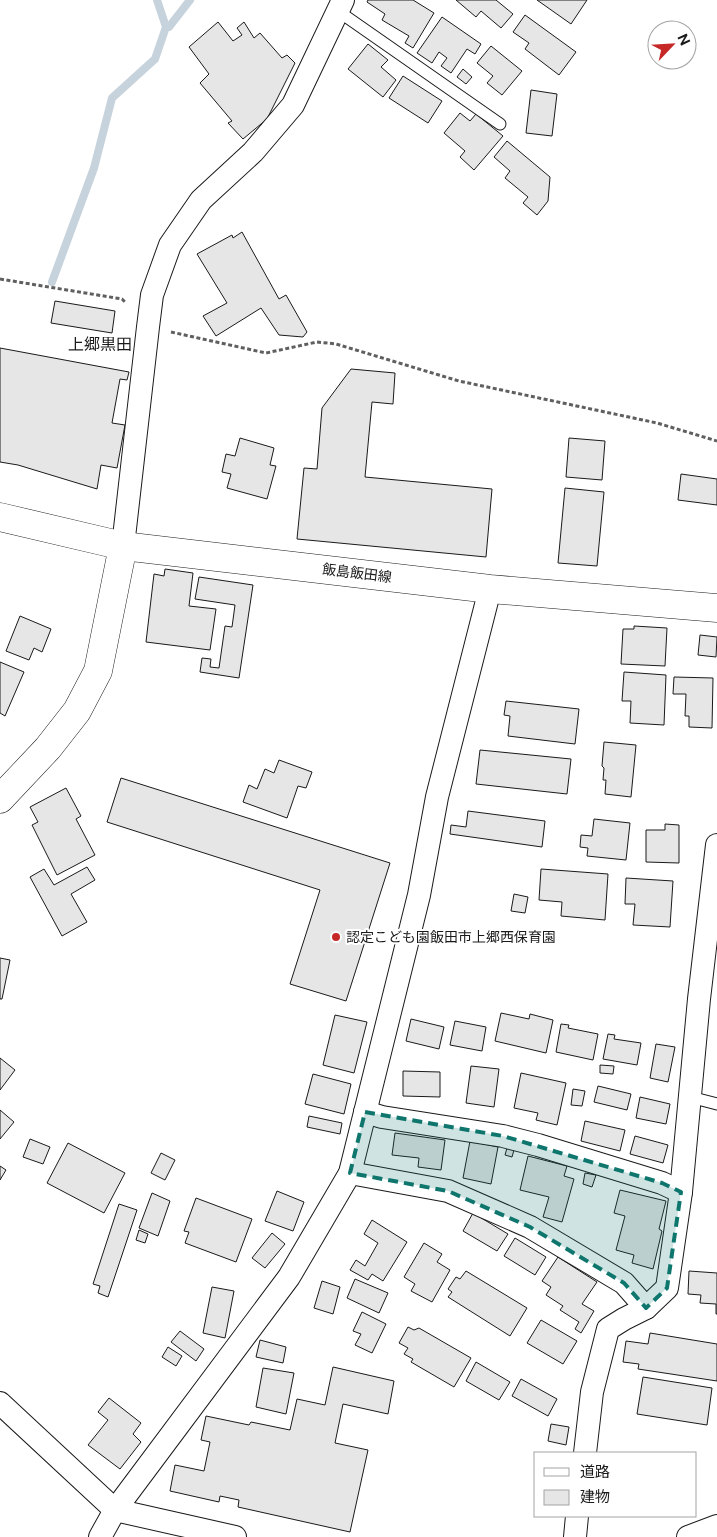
<svg xmlns="http://www.w3.org/2000/svg" width="717" height="1537" viewBox="0 0 717 1537" font-family="'Public Sans','Noto Sans JP',sans-serif">
	<style>
		.lines { fill: none; stroke-linecap: round; stroke-linejoin: round }
		.stream { stroke: #c6d2dc; stroke-width: 8 }
		.building { fill: #e6e6e6; stroke: #1a1a1a }
		.lane-casing { stroke: #1a1a1a; stroke-width: 13 }
		.street-casing { stroke: #1a1a1a; stroke-width: 24 }
		.secondary-casing { stroke: #1a1a1a; stroke-width: 29 }
		.primary-casing { stroke: #1a1a1a; stroke-width: 29 }
		.path { stroke: #5f5f5f; stroke-width: 3; stroke-dasharray: 4 2.5; stroke-linecap: butt }
		.lane { stroke: #fff; stroke-width: 11 }
		.street { stroke: #fff; stroke-width: 22 }
		.secondary { stroke: #fff; stroke-width: 28 }
		.primary { stroke: #fff; stroke-width: 28 }
		.marked { fill: #0f766e; fill-opacity: 0.2; stroke: #0f766e; stroke-width: 4; stroke-dasharray: 10 6; stroke-linejoin: round }
		.poi-dot { fill: #c62828; stroke: #fff; stroke-width: 2 }
		.labels { text-anchor: middle; dominant-baseline: central; stroke-width: 4; stroke-linejoin: round; paint-order: stroke }
		.street-label { font-size: 14px; fill: #1a1a1a; stroke: #fff }
		.poi-label { font-size: 14px; fill: #1a1a1a; stroke: #fff; text-anchor: start }
		.quarter-label { font-size: 16px; fill: #1a1a1a; stroke: #fff }
	</style>
	<rect width="100%" height="100%" fill="#fff"/>
	<g class="lines">
		<g class="stream">
			<polyline points="166,27 169,27 190,0"/>
			<polyline points="52,282 94,168 112,98 155,59 166,27 157,0"/>
		</g>
	</g>
	<g class="building">
		<polygon points="368,0 413,0 434,13 413,48 405,43 409,36 382,20 385,14 367,2"/>
		<polygon points="456,0 496,0 513,14 501,28 481,11 476,17"/>
		<polygon points="537,0 587,0 571,24"/>
		<polygon points="525,15 576,52 559,75 525,49 529,43 513,32"/>
		<polygon points="442,17 481,44 475,54 467,49 451,73 441,66 447,58 439,52 432,63 417,53"/>
		<polygon points="218,22 233,41 242,35 237,28 244,22 254,38 260,33 282,58 287,55 295,63 267,119 243,139 228,123 232,121 200,83 209,74 189,47"/>
		<polygon points="368,44 388,60 381,67 396,80 383,97 348,69"/>
		<polygon points="491,46 522,71 502,95 487,83 493,76 477,63"/>
		<polygon points="463,69 472,77 466,84 457,77"/>
		<polygon points="403,76 442,101 428,123 389,98"/>
		<polygon points="531,90 557,94 552,136 526,133"/>
		<polygon points="460,113 470,121 476,114 503,136 474,170 460,157 465,151 444,133"/>
		<polygon points="507,141 550,177 548,201 537,215 523,203 528,197 505,178 510,171 494,157"/>
		<polygon points="242,232 279,299 286,295 307,332 303,337 279,335 261,308 216,336 203,316 227,303 197,254 232,235 233,238"/>
		<polygon points="55,301 115,311 112,333 51,323"/>
		<polygon points="0,348 129,372 127,380 120,379 112,423 125,425 117,468 101,465 97,489 18,465 0,462"/>
		<polygon points="351,369 395,373 393,404 372,402 365,477 492,489 486,557 297,539 304,468 317,469 322,408"/>
		<polygon points="240,438 274,448 270,465 276,466 267,499 227,488 231,474 222,472 226,454 235,456"/>
		<polygon points="569,438 605,441 602,480 566,477"/>
		<polygon points="681,474 717,479 717,505 678,500"/>
		<polygon points="565,488 604,492 597,566 558,563"/>
		<polygon points="165,569 193,573 189,606 216,609 210,650 146,642 154,574 164,576"/>
		<polygon points="199,577 253,585 239,678 200,672 202,658 211,659 210,667 219,668 225,626 232,627 235,605 195,599"/>
		<polygon points="20,616 51,629 42,652 34,648 29,660 6,651"/>
		<polygon points="634,626 667,628 665,666 621,664 623,629 634,629"/>
		<polygon points="700,635 717,637 716,657 698,655"/>
		<polygon points="0,662 24,672 5,716 0,713"/>
		<polygon points="624,672 666,675 664,725 630,723 631,701 622,701"/>
		<polygon points="674,677 713,678 712,728 689,727 689,716 685,716 686,694 673,694"/>
		<polygon points="506,701 579,709 575,744 508,736 510,716 504,715"/>
		<polygon points="604,742 636,745 631,797 605,794 606,780 603,780 604,768 602,766"/>
		<polygon points="480,750 571,759 567,794 476,784"/>
		<polygon points="279,760 312,772 306,788 298,786 287,818 243,802 249,785 257,789 265,769 274,773"/>
		<polygon points="121,778 390,863 346,1001 290,984 320,890 107,822"/>
		<polygon points="66,788 81,816 76,819 95,855 57,875 32,825 38,822 30,807"/>
		<polygon points="468,811 545,821 542,847 450,834 451,825 466,827"/>
		<polygon points="594,819 630,823 626,860 587,856 588,848 580,847 581,835 592,836"/>
		<polygon points="665,824 679,825 679,863 646,862 646,830 665,830"/>
		<polygon points="87,867 95,880 71,894 87,922 62,936 30,877 44,869 54,885"/>
		<polygon points="541,869 608,874 605,920 561,916 562,902 539,900"/>
		<polygon points="626,878 673,881 670,927 633,925 635,904 625,904"/>
		<polygon points="514,894 528,897 525,913 511,911"/>
		<polygon points="0,958 10,960 2,999 0,999"/>
		<polygon points="501,1013 529,1019 530,1014 553,1020 546,1053 495,1041"/>
		<polygon points="335,1015 367,1022 354,1073 323,1065"/>
		<polygon points="411,1019 444,1027 439,1049 406,1041"/>
		<polygon points="455,1021 486,1027 482,1051 450,1045"/>
		<polygon points="561,1024 569,1025 568,1028 598,1034 593,1060 556,1052"/>
		<polygon points="608,1034 615,1035 614,1039 641,1043 637,1065 603,1059"/>
		<polygon points="656,1044 675,1047 668,1082 650,1078"/>
		<polygon points="0,1058 15,1070 0,1090"/>
		<polygon points="600,1065 614,1066 613,1074 600,1073"/>
		<polygon points="471,1066 499,1069 494,1107 466,1103"/>
		<polygon points="403,1071 440,1072 440,1097 403,1096"/>
		<polygon points="521,1073 566,1083 557,1125 536,1120 538,1113 514,1108"/>
		<polygon points="313,1074 351,1084 344,1114 305,1104"/>
		<polygon points="598,1086 631,1094 627,1110 594,1102"/>
		<polygon points="573,1089 585,1091 582,1106 571,1105"/>
		<polygon points="640,1097 670,1104 666,1124 636,1118"/>
		<polygon points="0,1110 14,1122 0,1139"/>
		<polygon points="309,1116 342,1123 340,1134 307,1127"/>
		<polygon points="585,1121 625,1130 620,1151 581,1141"/>
		<polygon points="395,1133 445,1140 441,1170 418,1167 419,1158 392,1155"/>
		<polygon points="635,1136 668,1145 663,1163 630,1154"/>
		<polygon points="30,1139 50,1147 43,1164 23,1157"/>
		<polygon points="470,1141 498,1147 491,1184 463,1178"/>
		<polygon points="68,1143 125,1173 104,1213 47,1183"/>
		<polygon points="507,1148 514,1150 512,1157 505,1155"/>
		<polygon points="161,1153 175,1160 165,1180 151,1173"/>
		<polygon points="528,1156 567,1166 564,1176 574,1179 562,1222 543,1217 549,1197 520,1190"/>
		<polygon points="0,1166 6,1170 0,1180"/>
		<polygon points="585,1173 596,1175 592,1187 583,1184"/>
		<polygon points="620,1190 666,1201 659,1229 662,1231 653,1269 632,1263 634,1255 616,1250 625,1216 614,1213"/>
		<polygon points="277,1191 304,1202 293,1231 265,1221"/>
		<polygon points="152,1193 170,1201 158,1236 139,1228"/>
		<polygon points="196,1198 252,1219 236,1262 185,1243 189,1232 184,1231"/>
		<polygon points="119,1204 137,1210 108,1297 98,1293 100,1286 93,1284"/>
		<polygon points="473,1213 508,1234 497,1251 463,1231"/>
		<polygon points="372,1220 407,1242 383,1281 372,1274 368,1280 350,1270 356,1260 365,1266 378,1243 364,1234"/>
		<polygon points="139,1230 148,1234 145,1243 136,1240"/>
		<polygon points="272,1233 285,1244 265,1268 252,1258"/>
		<polygon points="515,1238 546,1257 535,1275 504,1256"/>
		<polygon points="424,1243 442,1254 437,1262 450,1270 432,1302 411,1291 415,1284 404,1277"/>
		<polygon points="558,1257 597,1282 582,1304 594,1311 581,1333 575,1329 579,1322 560,1310 563,1306 546,1295 551,1287 542,1281"/>
		<polygon points="466,1271 527,1308 510,1336 448,1297 452,1292 448,1289 456,1277 460,1279"/>
		<polygon points="689,1271 717,1273 717,1314 716,1314 716,1304 700,1303 701,1295 688,1294"/>
		<polygon points="355,1279 388,1293 379,1313 347,1298"/>
		<polygon points="322,1281 340,1287 333,1314 314,1308"/>
		<polygon points="212,1287 234,1291 225,1338 203,1333"/>
		<polygon points="362,1312 386,1324 372,1353 355,1345 361,1334 353,1331"/>
		<polygon points="541,1320 577,1341 563,1364 527,1343"/>
		<polygon points="408,1327 414,1330 419,1328 471,1358 454,1387 411,1362 413,1359 404,1354 408,1348 399,1343"/>
		<polygon points="180,1331 204,1349 196,1361 171,1342"/>
		<polygon points="650,1333 717,1344 717,1381 638,1369 639,1364 623,1362 626,1341 648,1344"/>
		<polygon points="260,1340 286,1347 283,1363 256,1357"/>
		<polygon points="168,1347 182,1356 176,1366 162,1357"/>
		<polygon points="476,1362 510,1382 499,1400 466,1381"/>
		<polygon points="333,1367 394,1381 388,1414 343,1404 335,1443 368,1450 350,1532 238,1507 239,1500 220,1496 219,1502 170,1491 175,1465 204,1471 210,1442 201,1440 206,1416 249,1425 251,1422 290,1430 297,1399 325,1405"/>
		<polygon points="263,1368 294,1373 286,1414 256,1407"/>
		<polygon points="643,1377 712,1388 707,1425 637,1414"/>
		<polygon points="521,1379 557,1399 548,1416 512,1396"/>
		<polygon points="109,1398 141,1423 133,1434 141,1442 120,1469 88,1445 108,1420 98,1412"/>
		<polygon points="551,1424 569,1427 566,1445 548,1441"/>
	</g>
	<g class="lines">
		<g class="lane-casing">
			<g id="lane">
				<polyline points="338,11 500,124"/>
				<polyline points="690,1097 717,1104"/>
			</g>
		</g>
		<g class="street-casing">
			<g id="street">
				<polyline points="123,546 148,327 152,295 170,245 201,200 253,152 293,105 343,0"/>
				<polyline points="365,1112 382,1117 503,1136 538,1145 662,1183 681,1192"/>
				<polyline points="350,1173 448,1191 530,1227 624,1283 646,1308"/>
				<polyline points="0,1403 115,1510 235,1537"/>
				<polyline points="585,1453 592,1392 608,1329 624,1319 646,1308 667,1288 681,1192 699,999 717,845"/>
				<polyline points="100,1537 115,1510 289,1277 350,1173 419,895 437,797 490,589"/>
				<polyline points="575,1537 577,1516"/>
				<polyline points="688,1537 717,1526"/>
			</g>
		</g>
		<g class="secondary-casing">
			<polyline id="secondary" points="0,799 48,748 77,711 98,671 123,546"/>
		</g>
		<g class="primary-casing">
			<polyline id="primary" points="0,517 123,546 490,589 717,608"/>
		</g>
		<g class="path">
			<polyline points="0,279 122,299 126,303"/>
			<polyline points="171,332 266,353 317,342 336,344 459,381 657,423 717,441"/>
		</g>
		<use href="#lane" class="lane"/>
		<use href="#street" class="street"/>
		<use href="#secondary" class="secondary"/>
		<use href="#primary" class="primary"/>
	</g>
	<path class="marked" d="M 365,1112 L 503,1136 L 662,1183 L 681,1192 L 667,1288 L 646,1308 L 624,1283 L 530,1227 L 448,1191 L 350,1173 Z"/>
	<circle class="poi-dot" cx="336" cy="937" r="5"/>
	<g class="labels">
		<g class="street-label">
			<text transform="translate(357 573) rotate(7)">飯島飯田線</text>
		</g>
		<g class="poi-label">
			<text x="346" y="937">認定こども園飯田市上郷西保育園</text>
		</g>
		<g class="quarter-label">
			<text x="100" y="344">上郷黒田</text>
		</g>
	</g>
	<rect x="534" y="1452" width="162" height="65" fill="#ffffff" stroke="#a3a3a3"/>
	<rect x="544" y="1468" width="25" height="8" fill="#ffffff" stroke="#a3a3a3"/>
	<text x="580" y="1477" font-size="15" fill="#1a1a1a">道路</text>
	<rect x="544" y="1490" width="25" height="15" fill="#e6e6e6" stroke="#a3a3a3"/>
	<text x="580" y="1502" font-size="15" fill="#1a1a1a">建物</text>
	<g transform="translate(672 45) rotate(65)"><circle r="24" fill="#ffffff" stroke="#a3a3a3"/>
	<path d="M0-4L9 19L0 12L-9 19Z" fill="#c62828"/>
	<text y="-8" font-size="14" font-weight="bold" text-anchor="middle" fill="#1a1a1a">N</text>
	</g>
</svg>
